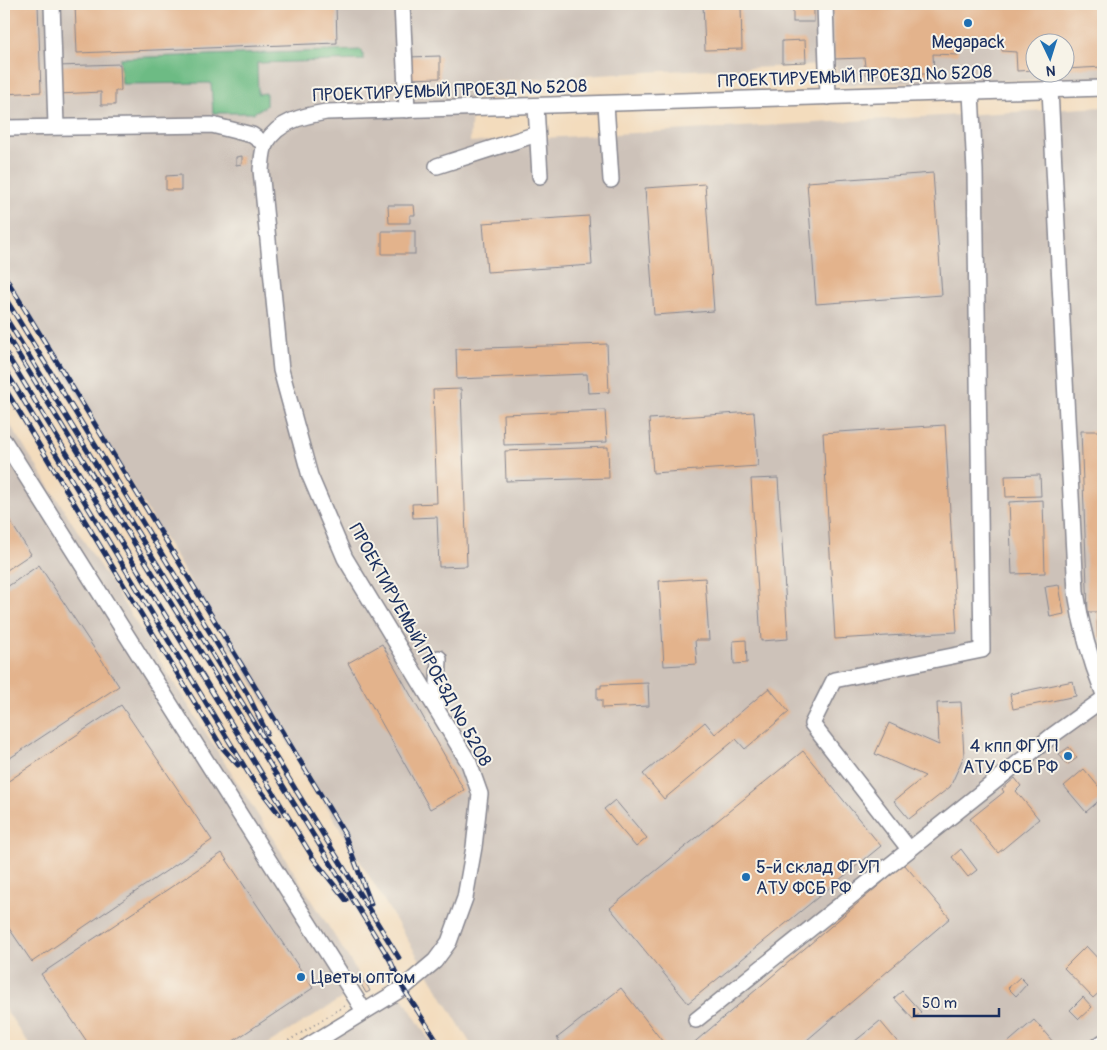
<svg xmlns="http://www.w3.org/2000/svg" width="1107" height="1050" viewBox="0 0 1107 1050" font-family="Pangolin,sans-serif">
	<style>
		.industrial { fill: #cdc2b9; fill-rule: evenodd }
		.forest { fill: #6dbb84; stroke: #447571 }
		.building { fill: #e3b38c }
		.lines { fill: none; stroke-linecap: round; stroke-linejoin: round }
		.minor-casing { stroke: #87868e; stroke-width: 18 }
		.path { stroke: #87868e; stroke-width: 2; stroke-dasharray: 1 4; stroke-linecap: butt }
		.minor { stroke: #fff; stroke-width: 15 }
		.rail-casing { stroke: #1b2f5e; stroke-width: 5 }
		.rail { stroke: #f7f3e8; stroke-width: 3; stroke-dasharray: 9; stroke-linecap: butt }
		.poi-dot { fill: #1f6fb2; stroke: #f7f3e8; stroke-width: 2 }
		.labels { text-anchor: middle; dominant-baseline: central; stroke-width: 4; stroke-linejoin: round; paint-order: stroke }
		.poi-label { font-size: 18px; fill: #1b2f5e; stroke: #f7f3e8; text-anchor: start }
		.street-label { font-size: 18px; fill: #1b2f5e; stroke: #f7f3e8 }
	</style>
	<rect width="100%" height="100%" fill="#f7f3e8"/>
	<filter id="ink" filterUnits="userSpaceOnUse"><feTurbulence type="fractalNoise" baseFrequency=".02" numOctaves="2"/><feDisplacementMap in="SourceGraphic" scale="10" xChannelSelector="R" yChannelSelector="G"/><feConvolveMatrix kernelMatrix="1 2 1 2 8 2 1 2 1" color-interpolation-filters="sRGB"/></filter>
	<filter id="wash" filterUnits="userSpaceOnUse"><feTurbulence type="fractalNoise" baseFrequency=".0096" numOctaves="4" result="noise"/><feDisplacementMap in="SourceGraphic" scale="20" xChannelSelector="R" yChannelSelector="G"/><feGaussianBlur stdDeviation="1.12" result="paint"/><feColorMatrix in="noise" values="0 0 0 0 0 0 0 0 0 0 0 0 0 0 0 0 0 1.4 0 .05"/><feComposite in="paint" operator="in"/></filter>
	<g filter="url(#wash)">
		<rect width="100%" height="100%" fill="#f3dcbd"/>
		<g class="industrial">
			<path d="M 4,4 L 1103,4 L 1103,78 L 839,85 L 836,66 L 827,65 L 663,71 L 474,83 L 470,142 L 1103,107 L 1103,1046 L 472,1046 L 4,274 ZM 1034,42 L 1064,42 L 1064,72 L 1034,72 Z"/>
			<polygon points="4,415 365,984 264,1046 30,1046 4,1007"/>
			<polygon points="401,995 433,1046 319,1046"/>
		</g>
		<polygon class="forest" points="362,50 364,60 257,63 258,94 266,93 266,106 253,113 213,113 211,83 122,84 120,58"/>
		<g id="blocks">
			<g class="building">
				<polygon points="4,4 38,4 41,92 4,94"/>
				<polygon points="75,4 336,4 337,43 77,53"/>
				<polygon points="703,4 741,4 742,49 705,50"/>
				<rect x="793" y="4" width="21" height="18"/>
				<polygon points="832,4 1103,4 1103,67 1064,69 1064,42 1034,42 1034,70 1017,71 1016,52 1002,51 1002,42 957,42 958,55 933,54 934,74 866,74 864,58 834,59"/>
				<polygon points="805,40 806,62 782,63 782,41"/>
				<polygon points="440,56 440,78 407,79 407,57"/>
				<polygon points="120,64 121,91 115,91 115,105 101,105 101,92 58,94 57,66"/>
				<polygon points="242,156 242,164 236,165 236,157"/>
				<polygon points="933,173 942,295 816,304 807,182"/>
				<polygon points="181,175 181,190 166,190 166,176"/>
				<polygon points="705,184 714,311 654,315 645,188"/>
				<polygon points="388,205 414,205 415,215 410,215 410,223 389,223"/>
				<polygon points="589,216 592,265 487,272 483,223"/>
				<rect x="382" y="231" width="33" height="23"/>
				<polygon points="607,344 609,392 588,393 587,374 457,379 456,349"/>
				<polygon points="461,389 467,566 439,567 437,517 413,518 412,504 437,503 433,390"/>
				<polygon points="605,410 607,442 504,445 503,414"/>
				<polygon points="754,412 758,466 653,473 649,419"/>
				<polygon points="945,425 957,632 835,639 823,433"/>
				<polygon points="1081,431 1103,431 1103,638 1098,638 1097,612 1088,612"/>
				<polygon points="608,447 609,478 506,481 505,451"/>
				<polygon points="1040,475 1041,496 1006,497 1005,476"/>
				<polygon points="778,478 788,639 761,641 751,479"/>
				<polygon points="1043,500 1045,573 1012,574 1009,502"/>
				<polygon points="4,512 31,554 4,572"/>
				<polygon points="39,565 119,686 4,762 4,589"/>
				<polygon points="705,578 709,640 695,640 697,664 664,666 659,581"/>
				<polygon points="1059,585 1064,614 1050,617 1045,587"/>
				<polygon points="746,640 747,663 734,664 733,641"/>
				<polygon points="382,644 464,790 430,809 348,663"/>
				<polygon points="1073,681 1076,696 1013,709 1010,694"/>
				<polygon points="648,683 649,706 602,708 602,700 597,700 597,688 601,688 601,685"/>
				<polygon points="769,688 789,712 745,749 736,739 664,799 643,774 705,722 715,734"/>
				<polygon points="961,702 964,756 950,787 909,819 894,801 925,776 875,754 889,723 939,745 937,703"/>
				<polygon points="121,705 212,840 32,962 4,921 4,784"/>
				<polygon points="1069,747 1077,758 1067,765 1059,754"/>
				<polygon points="803,751 881,846 688,1003 610,908"/>
				<polygon points="1084,769 1103,792 1103,797 1086,812 1064,786"/>
				<polygon points="1015,778 1021,786 1016,791 1039,819 998,853 970,819 1004,792 1002,789"/>
				<polygon points="615,800 647,838 636,847 604,809"/>
				<polygon points="961,849 977,870 968,877 952,857"/>
				<polygon points="222,853 313,988 226,1046 90,1046 41,974"/>
				<polygon points="904,864 950,918 800,1046 690,1046"/>
				<polygon points="1086,946 1103,964 1103,989 1093,998 1064,968"/>
				<polygon points="1020,977 1027,984 1016,996 1008,988"/>
				<polygon points="365,981 370,991 366,993 361,984"/>
				<polygon points="621,988 666,1046 563,1046 557,1038"/>
				<polygon points="902,991 921,1012 913,1019 894,998"/>
				<polygon points="1083,997 1092,1007 1079,1019 1070,1010"/>
				<polygon points="1034,1020 1054,1043 1050,1046 1004,1046"/>
				<polygon points="880,1021 901,1046 849,1046"/>
			</g>
		</g>
	</g>
	<g filter="url(#ink)">
		<use href="#blocks" fill-opacity="0" stroke="#87868e" stroke-width="1"/>
		<g class="lines">
			<g class="minor-casing">
				<g id="minor">
					<polyline points="52,4 56,126"/>
					<polyline points="402,4 407,110"/>
					<polyline points="825,4 828,97"/>
					<path d="M 1050,90 L 1076,592 C 1081,627 1090,659 1103,692"/>
					<polyline points="606,104 611,180"/>
					<polyline points="536,106 540,176"/>
					<polyline points="4,128 212,125 252,135 265,144"/>
					<polyline points="437,166 537,134"/>
					<polyline points="4,441 364,1011"/>
					<polyline points="437,710 439,658"/>
					<polyline points="909,849 812,724 834,680 982,650 975,171 971,93"/>
					<polyline points="696,1020 1053,735 1103,699"/>
					<path d="M 308,1046 L 403,988 L 435,961 L 449,942 L 465,898 L 474,847 L 480,794 L 469,763 L 345,558 L 310,476 L 281,370 L 261,170 C 262,162 262,150 266,143 C 279,121 303,116 326,112 L 1103,88"/>
					<polyline points="1098,1046 1103,1042"/>
				</g>
			</g>
			<polyline class="path" points="280,1046 346,1005"/>
			<use href="#minor" class="minor"/>
			<g class="rail-casing">
				<g id="rail">
					<polyline points="4,275 344,833 371,904"/>
					<polyline points="4,296 247,693 267,733"/>
					<polyline points="4,315 399,958"/>
					<polyline points="4,331 390,960 403,988 440,1046"/>
					<polyline points="4,350 313,858 346,900"/>
					<polyline points="4,368 252,779 279,814"/>
					<polyline points="4,387 221,746 238,765"/>
				</g>
			</g>
			<use href="#rail" class="rail"/>
		</g>
	</g>
	<g class="poi-dot">
		<circle cx="968" cy="23" r="5"/>
		<circle cx="1068" cy="756" r="5"/>
		<circle cx="746" cy="877" r="5"/>
		<circle cx="301" cy="977" r="5"/>
	</g>
	<g class="labels">
		<g class="poi-label">
			<text x="968" y="42" text-anchor="middle">Megapack</text>
			<text x="1058" y="746" text-anchor="end">4 кпп ФГУП<tspan x="1058" dy="21">АТУ ФСБ РФ</tspan></text>
			<text x="756" y="867">5-й склад ФГУП<tspan x="756" dy="21">АТУ ФСБ РФ</tspan></text>
			<text x="311" y="977">Цветы оптом</text>
		</g>
		<g class="street-label">
			<text transform="translate(855 77) rotate(-2)">ПРОЕКТИРУЕМЫЙ ПРОЕЗД № 5208</text>
			<text transform="translate(450 91) rotate(-2)">ПРОЕКТИРУЕМЫЙ ПРОЕЗД № 5208</text>
			<text transform="translate(420 645) rotate(61)">ПРОЕКТИРУЕМЫЙ ПРОЕЗД № 5208</text>
		</g>
	</g>
	<rect width="1107" height="1050" fill="none" stroke="#f7f3e8" stroke-width="20"/>
	<g transform="translate(1050 58) rotate(176)"><circle r="24" fill="#f7f3e8" stroke="#9fa5b1"/>
	<path d="M0-4L9 19L0 12L-9 19Z" fill="#1f6fb2"/>
	<text y="-8" font-size="14" font-weight="bold" text-anchor="middle" fill="#1b2f5e">N</text>
	</g>
	<path d="M914 1008v8h85v-8" fill="none" stroke="#1b2f5e" stroke-width="2.5"/>
	<text x="922" y="1008" font-size="15" fill="#1b2f5e" stroke="#f7f3e8" stroke-width="4" paint-order="stroke">50 m</text>
</svg>
